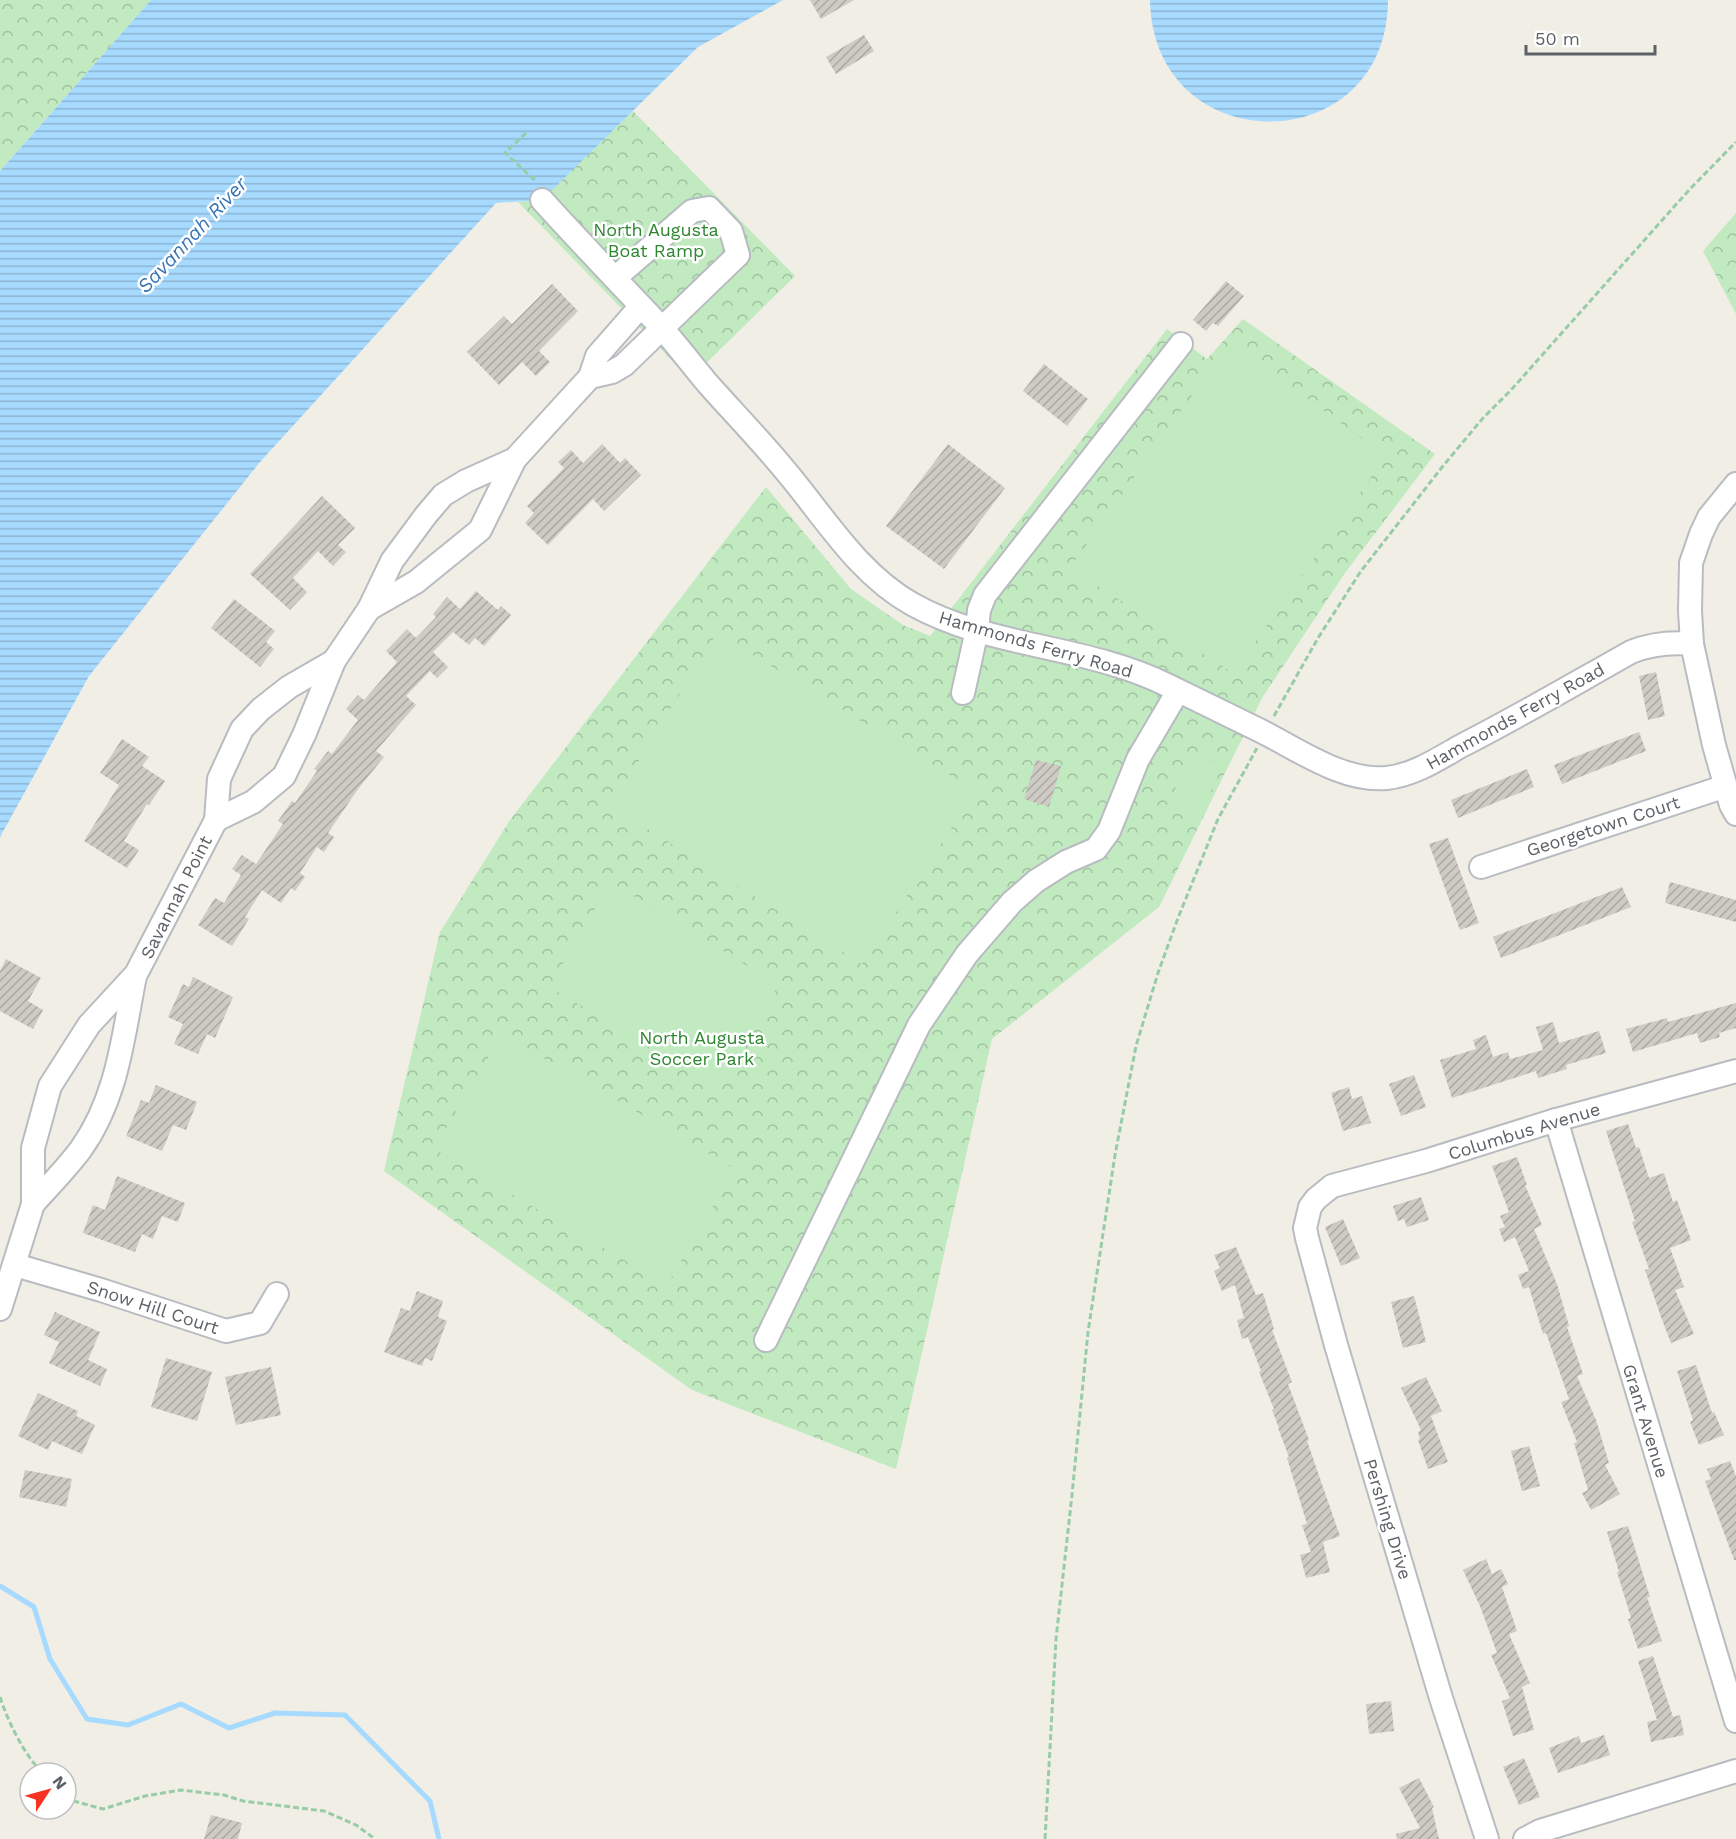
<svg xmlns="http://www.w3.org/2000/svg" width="1736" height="1839" viewBox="0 0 1736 1839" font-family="'Work Sans',sans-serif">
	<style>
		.forest { fill: url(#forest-crowns) }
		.pitch { fill: #c1eac0 }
		.water { fill: url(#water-rules) }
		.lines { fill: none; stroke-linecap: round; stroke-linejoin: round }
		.stream { stroke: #a7daff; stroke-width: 5 }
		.building { fill: url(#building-hatch) }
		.minor-casing { stroke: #b8bcc0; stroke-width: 26 }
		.path { stroke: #98cca7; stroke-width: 3; stroke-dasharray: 6 3; stroke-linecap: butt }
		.minor { stroke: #fff; stroke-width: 22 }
		.labels { text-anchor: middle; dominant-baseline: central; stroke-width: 5; stroke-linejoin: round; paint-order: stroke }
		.park-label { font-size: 18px; fill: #2e8630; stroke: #fff }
		.street-label { font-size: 18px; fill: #5d6267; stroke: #fff }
		.water-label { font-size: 20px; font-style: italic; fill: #3774b2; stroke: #fff }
	</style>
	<defs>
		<pattern id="forest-crowns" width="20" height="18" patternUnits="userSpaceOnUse" patternTransform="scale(1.5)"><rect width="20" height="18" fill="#c1eac0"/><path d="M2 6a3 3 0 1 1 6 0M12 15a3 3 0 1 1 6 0" fill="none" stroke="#a0c1a0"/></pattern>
		<pattern id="water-rules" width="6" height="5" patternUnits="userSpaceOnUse" patternTransform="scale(1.5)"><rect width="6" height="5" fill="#a7daff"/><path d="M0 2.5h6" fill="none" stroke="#8bb4d2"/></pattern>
		<pattern id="building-hatch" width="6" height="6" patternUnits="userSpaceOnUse" patternTransform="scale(1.5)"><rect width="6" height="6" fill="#cecbc4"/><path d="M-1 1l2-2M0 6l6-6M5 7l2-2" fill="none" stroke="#aaa8a3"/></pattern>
	</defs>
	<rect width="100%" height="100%" fill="#f1eee6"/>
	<g class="forest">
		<polygon points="0,0 151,0 0,171"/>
		<polygon points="633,111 795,276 690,379 518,202 542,199"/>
		<polygon points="1736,213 1736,314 1703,251"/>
		<polygon points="1243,319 1435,454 1345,573 1262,698 1159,907 992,1039 896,1469 692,1390 384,1171 440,932 510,820 766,487 851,589 903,625 930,636 1167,329 1207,359"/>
	</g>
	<g class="pitch">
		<polygon points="1230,342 1386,456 1233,673 1070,568"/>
		<polygon points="717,633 976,791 862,964 611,806"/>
		<polygon points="1193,753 1222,766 1197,823 1166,807"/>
		<polygon points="611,882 778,985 720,1087 549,987"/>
		<polygon points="502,1034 735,1169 667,1285 434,1149"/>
	</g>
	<g class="water">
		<polygon points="151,0 783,0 698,47 542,200 496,203 260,462 89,676 0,837 0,171"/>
		<path d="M 1150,0 L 1388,0 C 1387,162 1153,162 1150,0 Z"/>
	</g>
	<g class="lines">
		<polyline class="stream" points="0,1586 34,1607 50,1659 87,1719 128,1725 181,1704 229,1728 275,1713 345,1715 430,1801 439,1839"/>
	</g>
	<g class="building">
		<polygon points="810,0 854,0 821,19"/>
		<polygon points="864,35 874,51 836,74 826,57"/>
		<polygon points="1226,281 1244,296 1218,326 1213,323 1206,331 1193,320"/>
		<polygon points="552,284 578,311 539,351 550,362 536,376 522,362 499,385 467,352 504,316 512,324"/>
		<polygon points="1044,364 1088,399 1067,426 1023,391"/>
		<polygon points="602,444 620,463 625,458 641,475 604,511 593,499 548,545 525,523 534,513 527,506 564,468 558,462 571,450 583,463"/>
		<polygon points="948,444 1005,488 944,569 886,526"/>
		<polygon points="322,496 355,528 338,545 346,552 333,566 318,551 293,578 307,592 290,610 250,574"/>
		<polygon points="476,591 498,610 501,606 511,615 484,646 475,638 469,645 453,632 433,652 448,667 437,678 430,671 406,696 416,705 376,751 384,757 358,789 328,833 334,837 324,852 317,847 300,873 305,877 295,891 291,888 281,903 262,890 245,917 249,919 232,946 198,925 215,898 224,903 241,875 232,869 242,855 256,864 283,824 278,821 292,801 295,803 317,771 314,769 328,751 332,754 358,720 346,709 358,695 364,700 397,662 386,651 407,629 416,638 436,617 433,614 447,597 460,609"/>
		<polygon points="234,599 275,631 266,642 274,649 260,667 211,628"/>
		<polygon points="1656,672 1665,716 1648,720 1639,676"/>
		<polygon points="1639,732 1646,751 1562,784 1554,765"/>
		<polygon points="122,739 149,757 142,766 165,781 149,805 147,804 124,841 139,850 127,868 84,841 119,785 100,773"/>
		<polygon points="1036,760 1061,766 1049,807 1024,799"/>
		<polygon points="1527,769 1534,787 1458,818 1451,800"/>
		<polygon points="1448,838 1479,923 1460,930 1429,844"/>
		<polygon points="1670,882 1736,900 1736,922 1665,903"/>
		<polygon points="1622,887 1631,907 1501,958 1493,937"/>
		<polygon points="6,959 41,978 28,1001 43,1010 33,1029 0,1011 0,971"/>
		<polygon points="193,977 233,997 215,1038 207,1034 198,1054 174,1044 183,1024 168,1017 183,984 189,987"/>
		<polygon points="1736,1003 1736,1028 1719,1033 1720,1037 1700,1043 1697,1033 1633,1052 1626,1029 1667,1018 1668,1022"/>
		<polygon points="1553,1022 1559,1043 1599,1031 1606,1053 1566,1065 1567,1069 1538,1078 1536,1071 1452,1098 1440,1060 1476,1049 1473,1040 1486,1035 1493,1057 1508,1052 1510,1059 1543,1050 1536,1027"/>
		<polygon points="1414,1075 1426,1107 1401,1116 1389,1084"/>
		<polygon points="156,1085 197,1102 186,1130 173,1125 162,1151 126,1136 141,1100 149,1103"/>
		<polygon points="1349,1087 1352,1099 1362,1096 1371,1123 1343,1131 1331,1093"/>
		<polygon points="1628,1124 1636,1148 1639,1147 1649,1178 1664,1173 1673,1202 1677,1200 1691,1240 1670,1248 1684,1287 1675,1290 1694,1334 1671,1343 1661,1317 1645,1270 1649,1269 1632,1222 1635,1221 1606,1131"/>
		<polygon points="1517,1157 1527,1185 1525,1185 1542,1225 1534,1229 1557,1284 1569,1326 1567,1327 1583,1374 1577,1376 1596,1420 1609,1463 1605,1465 1620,1494 1591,1510 1582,1493 1588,1490 1574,1443 1577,1442 1561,1402 1569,1399 1546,1333 1543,1334 1529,1287 1523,1289 1518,1275 1529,1271 1515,1237 1504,1242 1499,1229 1505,1227 1500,1216 1509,1212 1492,1166"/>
		<polygon points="117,1176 185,1203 178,1222 162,1216 153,1239 142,1234 135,1252 83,1233 93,1205 105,1210"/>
		<polygon points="1421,1197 1429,1220 1407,1227 1404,1219 1398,1221 1393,1206"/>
		<polygon points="1343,1219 1360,1258 1341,1266 1325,1227"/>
		<polygon points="1236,1247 1256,1295 1263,1293 1274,1329 1272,1330 1292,1382 1288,1384 1309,1440 1307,1441 1340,1536 1323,1542 1330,1572 1306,1578 1300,1555 1311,1552 1302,1525 1307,1524 1287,1458 1289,1457 1278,1428 1279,1428 1272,1410 1274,1409 1259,1372 1261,1371 1248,1337 1242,1339 1237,1320 1244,1318 1235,1285 1222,1291 1214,1271 1220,1268 1214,1255"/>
		<polygon points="417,1291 443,1301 438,1317 447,1321 432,1361 425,1358 422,1366 384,1352 401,1308 410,1311"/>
		<polygon points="1414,1296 1426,1342 1403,1348 1391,1302"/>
		<polygon points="55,1312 100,1332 88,1360 107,1369 100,1386 49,1363 59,1342 44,1335"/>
		<polygon points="166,1358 212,1372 197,1421 151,1407"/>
		<polygon points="1696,1365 1712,1413 1714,1412 1724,1435 1699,1445 1690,1422 1693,1420 1677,1371"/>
		<polygon points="271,1367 281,1415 236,1425 225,1377"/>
		<polygon points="1426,1377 1442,1411 1431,1416 1448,1462 1428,1469 1418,1440 1420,1439 1418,1432 1421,1430 1401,1388"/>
		<polygon points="38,1393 78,1411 76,1416 95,1425 82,1454 52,1441 48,1450 18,1436"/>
		<polygon points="1529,1446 1540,1486 1522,1491 1511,1451"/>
		<polygon points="1730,1461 1736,1476 1736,1560 1734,1560 1705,1481 1711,1479 1707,1469"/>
		<polygon points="25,1470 72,1479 66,1507 19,1497"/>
		<polygon points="1628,1526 1650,1597 1647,1597 1662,1641 1638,1649 1628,1619 1631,1618 1617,1572 1619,1572 1607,1532"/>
		<polygon points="1486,1559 1492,1574 1501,1569 1508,1584 1502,1587 1517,1631 1509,1634 1530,1683 1522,1687 1534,1730 1513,1736 1502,1701 1510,1698 1491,1655 1497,1653 1480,1606 1463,1570"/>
		<polygon points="1653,1656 1673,1717 1680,1715 1684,1735 1651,1742 1647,1722 1657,1720 1638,1661"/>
		<polygon points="1391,1701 1394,1731 1369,1734 1366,1704"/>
		<polygon points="1604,1735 1610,1755 1558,1773 1549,1748 1579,1736 1581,1743"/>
		<polygon points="1524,1758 1540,1797 1519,1805 1503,1767"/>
		<polygon points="1419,1778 1434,1807 1432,1808 1439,1839 1397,1839 1396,1834 1420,1828 1399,1788"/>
		<polygon points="211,1815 242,1823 238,1839 204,1839"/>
	</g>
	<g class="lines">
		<g class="minor-casing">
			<g id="minor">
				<path d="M 542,200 C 581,243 621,285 661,327 C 677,345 692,365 708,384 C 733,412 760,440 784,469 C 824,516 857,573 912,604 C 990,648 1087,645 1167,685 C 1199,701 1231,716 1263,732 C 1300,751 1344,782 1387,778 C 1414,775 1438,759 1461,746 C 1518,717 1574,684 1631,652 C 1651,644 1670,642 1692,644"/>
				<polyline points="590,377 612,372 624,365 738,255 731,231 709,208 692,211 615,278"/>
				<polyline points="1736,484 1709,517 1701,534 1691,563 1690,611 1692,644 1714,745 1731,805 1736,814"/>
				<polyline points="369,609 416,582 480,530 515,459 590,377 597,356 640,307"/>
				<polyline points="963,693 977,630 979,610 985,595 1181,344"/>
				<polyline points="216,820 253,802 284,776 304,735 334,661 369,609 392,561 426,515 443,495 466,481 515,459"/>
				<polyline points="1481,867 1726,786"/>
				<polyline points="1556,1120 1736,1721"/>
				<path d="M 33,1204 C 49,1186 67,1168 81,1149 C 118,1097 123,1036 135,976"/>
				<polyline points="15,1265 101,1290 226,1331 260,1323 277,1294"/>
				<polyline points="0,1309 33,1204 33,1148 50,1086 89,1025 136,974 216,820 219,779 242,729 261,709 289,687 334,661"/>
				<polyline points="766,1340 919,1025 967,954 1012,902 1036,881 1066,862 1096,849 1109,831 1138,759 1178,691"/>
				<polyline points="1487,1839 1441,1698 1336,1345 1307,1238 1305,1228 1310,1207 1316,1199 1332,1186 1426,1161 1556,1120 1736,1071"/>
				<polyline points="1525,1839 1540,1831 1736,1771"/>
			</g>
		</g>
		<g class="path">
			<polyline points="526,133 505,153 536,181"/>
			<polyline points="1274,716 1318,638 1361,571 1443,466 1483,418 1511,390 1689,190 1736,142"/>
			<path d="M 0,1697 C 9,1724 23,1752 42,1773"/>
			<polyline points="66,1796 70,1800 103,1809 145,1796 181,1790 224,1795 243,1801 324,1811 356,1825 375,1839"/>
			<polyline points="1045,1839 1056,1639 1072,1495 1088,1332 1115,1155 1136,1046 1158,973 1178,918 1218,819 1257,748"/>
		</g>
		<use href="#minor" class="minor"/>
	</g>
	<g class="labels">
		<g class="park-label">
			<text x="656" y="229">North Augusta<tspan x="656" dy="21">Boat Ramp</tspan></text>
			<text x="702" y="1037">North Augusta<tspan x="702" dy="21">Soccer Park</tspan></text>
		</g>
		<g class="street-label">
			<text transform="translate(1036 644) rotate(16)">Hammonds Ferry Road</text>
			<text transform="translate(1515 716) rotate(-29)">Hammonds Ferry Road</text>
			<text transform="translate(1603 826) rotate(-18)">Georgetown Court</text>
			<text transform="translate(176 897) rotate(-63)">Savannah Point</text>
			<text transform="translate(1524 1131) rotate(-17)">Columbus Avenue</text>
			<text transform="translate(153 1307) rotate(18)">Snow Hill Court</text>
			<text transform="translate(1646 1421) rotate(73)">Grant Avenue</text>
			<text transform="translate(1388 1519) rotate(73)">Pershing Drive</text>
		</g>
		<g class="water-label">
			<text transform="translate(192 235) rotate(-47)">Savannah River</text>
		</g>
	</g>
	<g transform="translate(48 1791) rotate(54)"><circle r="28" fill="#ffffff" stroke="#bec0c2" stroke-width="1.5"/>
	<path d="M0-4.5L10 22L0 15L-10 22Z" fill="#f83224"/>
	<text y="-9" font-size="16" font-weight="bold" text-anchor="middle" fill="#5d6267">N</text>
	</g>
	<path d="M1526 45v9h129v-9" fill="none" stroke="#5d6267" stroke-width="3"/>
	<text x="1535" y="45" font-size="18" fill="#5d6267" stroke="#ffffff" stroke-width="4.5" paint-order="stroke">50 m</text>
</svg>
